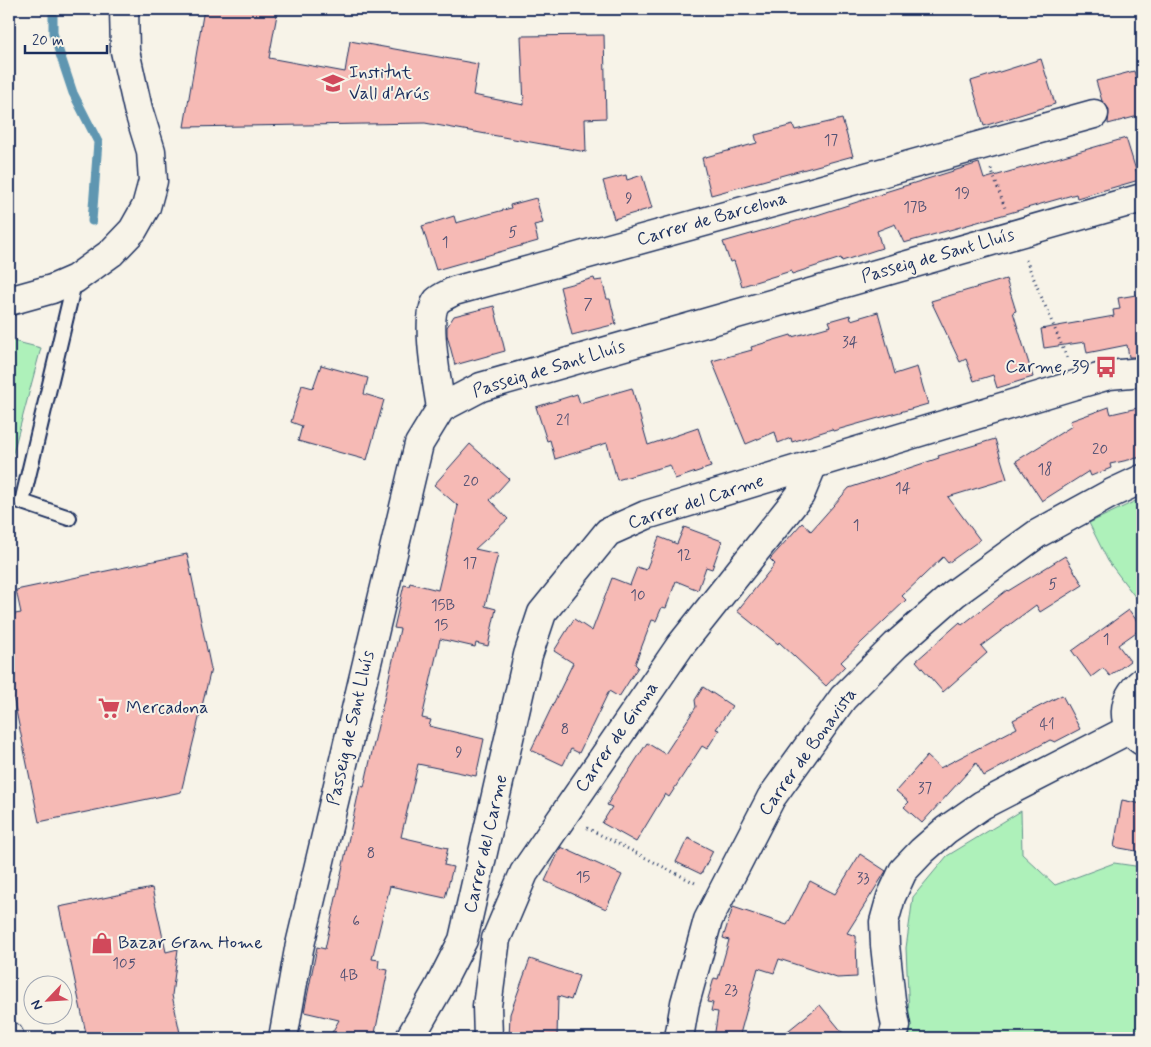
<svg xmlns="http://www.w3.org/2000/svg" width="1151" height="1047" viewBox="0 0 1151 1047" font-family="Mynerve,sans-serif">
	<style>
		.green { fill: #aef1ba; stroke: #64908c }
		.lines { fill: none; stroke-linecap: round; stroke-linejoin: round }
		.stream { stroke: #5f96b1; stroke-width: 9 }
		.building { fill: #f6bab5; stroke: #1b2f5e }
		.service-casing { stroke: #1b2f5e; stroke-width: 18 }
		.minor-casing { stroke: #1b2f5e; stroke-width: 31 }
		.tertiary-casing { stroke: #1b2f5e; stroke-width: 31 }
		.path { stroke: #1b2f5e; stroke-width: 3; stroke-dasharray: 1 4; stroke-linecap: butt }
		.service { stroke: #f7f3e8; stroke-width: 14 }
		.minor { stroke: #f7f3e8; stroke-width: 28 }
		.tertiary { stroke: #f7f3e8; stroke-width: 28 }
		.labels { text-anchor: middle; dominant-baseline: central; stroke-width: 4; stroke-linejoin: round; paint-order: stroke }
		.number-label { font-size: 15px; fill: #525274 }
		.poi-label { font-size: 18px; fill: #1b2f5e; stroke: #f7f3e8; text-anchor: start }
		.street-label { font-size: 18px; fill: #1b2f5e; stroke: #f7f3e8 }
	</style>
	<rect width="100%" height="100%" fill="#f7f3e8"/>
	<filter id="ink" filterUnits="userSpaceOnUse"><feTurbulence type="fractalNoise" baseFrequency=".02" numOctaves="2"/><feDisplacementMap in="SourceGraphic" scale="10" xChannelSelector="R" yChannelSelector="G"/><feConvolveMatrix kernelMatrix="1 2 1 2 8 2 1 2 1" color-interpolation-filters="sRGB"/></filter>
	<g filter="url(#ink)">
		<g class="green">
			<polygon points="9,340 41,348 9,468"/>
			<polygon points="1142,498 1142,606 1108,561 1089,523"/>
			<polygon points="1021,811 1022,854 1055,885 1114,863 1142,867 1142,1038 910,1038 906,948 913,897 947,856"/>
		</g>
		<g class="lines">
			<polyline class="stream" points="53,9 53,33 73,93 98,142 92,221"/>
		</g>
		<g class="building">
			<polygon points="204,9 278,9 269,58 345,72 350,41 478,64 473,95 524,105 521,36 604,35 606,118 585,119 586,152 425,123 184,127"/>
			<polygon points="1041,59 1055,104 984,126 971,81"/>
			<polygon points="1134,71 1142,100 1142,115 1108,124 1109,109 1102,101 1096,81"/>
			<polygon points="842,119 853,156 711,195 702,158 757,143 755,135 793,125 795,130"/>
			<polygon points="1126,138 1139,180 1077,198 1076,194 904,243 895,224 877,231 882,248 842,261 841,258 792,274 791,271 742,286 734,261 730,262 723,242 817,215 885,193 885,192 979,163 984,179"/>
			<polygon points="626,175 627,180 642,175 652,208 614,219 603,181"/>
			<polygon points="536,198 543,223 534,225 538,241 436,270 422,226 454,216 456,223 511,208 510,205"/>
			<polygon points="594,278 595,281 602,280 607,299 610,299 616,324 572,335 560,287"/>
			<polygon points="1006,279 1016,311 1013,312 1033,377 997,388 993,375 974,381 966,359 960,362 931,301"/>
			<polygon points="1142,294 1142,357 1129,357 1127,345 1087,353 1085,342 1044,348 1041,329 1114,316 1113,310 1120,309 1118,298"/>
			<polygon points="494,306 505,351 455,365 447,335 447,327 454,316"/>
			<polygon points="878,312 895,374 917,367 928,404 833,431 832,429 792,442 791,438 778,443 775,432 746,444 712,361 752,350 751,347 791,335 792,337 831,326 829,321 850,315 851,320"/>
			<polygon points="321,365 368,378 364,394 384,400 367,460 298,441 302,426 291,422 302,385 313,388"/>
			<polygon points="632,388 648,445 698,428 711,467 675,479 670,465 617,480 607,443 555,459 550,440 547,441 536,407 577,394 580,403"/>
			<polygon points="1109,407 1111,414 1142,407 1142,457 1110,464 1111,468 1091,476 1089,471 1042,501 1016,461 1072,426 1070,421"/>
			<polygon points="995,439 1007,479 948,497 980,540 948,563 943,557 902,596 906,600 841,662 845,666 826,686 779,642 778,644 737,611 775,564 770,559 802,523 811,531 849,488 939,458 938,456"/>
			<polygon points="470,444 509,479 490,500 508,519 475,549 498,554 485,606 496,609 488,646 476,643 475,647 440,639 422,718 431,720 429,726 484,739 476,776 418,764 401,837 448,848 444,865 453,867 445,898 390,886 372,959 379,960 378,968 388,970 374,1038 329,1038 339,1020 304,1012 317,947 325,949 360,786 364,787 400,629 394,628 404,585 409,586 410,583 438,590 458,506 434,485"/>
			<polygon points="684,527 722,541 712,569 706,567 698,590 676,581 666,608 662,607 656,621 652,620 635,664 638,667 619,697 609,691 579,753 571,749 563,765 531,750 573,663 554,651 574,619 592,631 612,578 630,585 637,567 646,570 659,537 677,544"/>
			<polygon points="187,554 211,669 181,792 39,822 9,677 9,615 21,613 16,590"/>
			<polygon points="1065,556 1083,585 1040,612 1036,605 981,646 987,653 943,692 916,661 960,622 962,625 1007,590 1008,591"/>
			<polygon points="1129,610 1142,628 1118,645 1130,661 1110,676 1103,668 1091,677 1072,651"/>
			<polygon points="703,687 732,706 716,729 719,730 707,749 702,746 669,797 665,794 636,842 602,823 612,807 607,805 623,777 625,777 647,743 665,754 696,707 695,700"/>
			<polygon points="1062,695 1080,729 1055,742 1050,740 984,776 976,763 922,823 904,807 909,802 896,791 927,756 940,768 1017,728 1013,720"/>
			<polygon points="1122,800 1142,804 1142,852 1114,847"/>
			<polygon points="688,838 713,851 701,874 676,862"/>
			<polygon points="561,847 622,875 606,909 545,881"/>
			<polygon points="860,854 886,871 847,933 856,936 857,977 837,978 779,959 774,973 758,968 739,1038 714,1038 718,1012 711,1011 713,1003 707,1002 714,978 718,979 729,940 723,938 733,907 787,925 810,881 835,894"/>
			<polygon points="152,888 166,952 178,949 172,995 181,1038 87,1038 59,907"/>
			<polygon points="530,959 579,976 571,1000 558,996 557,1038 509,1038 510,1014"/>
			<polygon points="820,1005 847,1038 779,1038"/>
		</g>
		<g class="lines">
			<g class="service-casing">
				<polyline id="service" points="69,518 22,502 75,279"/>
			</g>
			<g class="minor-casing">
				<g id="minor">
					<polyline points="9,301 52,289 75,279 111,253 133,230 146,207 153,181 151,151 138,109 125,51 124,9"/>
					<path d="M 441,408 C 438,387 424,317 437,301 C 441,297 449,294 454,291 L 1094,114"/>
					<path d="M 1142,682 C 1122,698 1119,725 1142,741"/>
					<polyline points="283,1038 299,949 419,444 441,408 481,387 1142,198"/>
					<polyline points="410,1038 438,989 463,940 528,655 542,613 608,532 646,515 1078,384 1109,375 1142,372"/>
					<polyline points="488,1038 487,1006 496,939 524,873 680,646 800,495 813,464"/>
					<polyline points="679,1038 685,1003 708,920 771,798 843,698 896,645 954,594 1037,534 1112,493 1142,479"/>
					<polyline points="893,1038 896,1026 891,1000 885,945 884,922 891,897 903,871 922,851 946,830 982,805 1130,729"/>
				</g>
			</g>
			<g class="tertiary-casing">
				<polyline id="tertiary" points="9,1036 9,1038"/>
			</g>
			<g class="path">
				<polyline points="991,169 1005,208"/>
				<polyline points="1026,260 1067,358"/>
				<polyline points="587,828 695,883"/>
			</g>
			<use href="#service" class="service"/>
			<use href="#minor" class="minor"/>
			<use href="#tertiary" class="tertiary"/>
		</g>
	</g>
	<defs>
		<g id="school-bare" transform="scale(1.725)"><path d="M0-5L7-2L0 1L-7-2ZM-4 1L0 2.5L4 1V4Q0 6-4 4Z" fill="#d1495b" stroke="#f7f3e8" stroke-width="2.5" paint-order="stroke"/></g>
		<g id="bus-bare" transform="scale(1.725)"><path d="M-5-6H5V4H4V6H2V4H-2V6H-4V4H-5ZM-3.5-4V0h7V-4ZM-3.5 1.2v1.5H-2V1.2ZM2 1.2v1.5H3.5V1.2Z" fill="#d1495b" stroke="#f7f3e8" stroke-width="2.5" paint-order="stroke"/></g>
		<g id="supermarket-bare" transform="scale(1.725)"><path d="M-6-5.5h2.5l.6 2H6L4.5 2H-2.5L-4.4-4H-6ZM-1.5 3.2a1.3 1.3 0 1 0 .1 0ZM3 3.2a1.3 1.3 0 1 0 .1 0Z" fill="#d1495b" stroke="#f7f3e8" stroke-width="2.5" paint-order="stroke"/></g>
		<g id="shop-bare" transform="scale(1.725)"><path d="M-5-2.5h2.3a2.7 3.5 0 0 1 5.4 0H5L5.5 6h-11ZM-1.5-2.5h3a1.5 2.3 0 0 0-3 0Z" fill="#d1495b" stroke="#f7f3e8" stroke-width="2.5" paint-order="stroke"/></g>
	</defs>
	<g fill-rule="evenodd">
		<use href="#school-bare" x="333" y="83"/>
		<use href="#bus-bare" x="1106" y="367"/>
		<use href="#supermarket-bare" x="109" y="708"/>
		<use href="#shop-bare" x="102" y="943"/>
	</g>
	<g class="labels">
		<g class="number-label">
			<text x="831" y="141">17</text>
			<text x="962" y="194">19</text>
			<text x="629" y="199">9</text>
			<text x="915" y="208">17B</text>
			<text x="513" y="233">5</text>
			<text x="445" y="243">1</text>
			<text x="588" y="305">7</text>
			<text x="850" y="343">34</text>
			<text x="563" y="421">21</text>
			<text x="1100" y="450">20</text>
			<text x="1045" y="470">18</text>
			<text x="471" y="482">20</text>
			<text x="903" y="489">14</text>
			<text x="856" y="526">1</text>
			<text x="684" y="556">12</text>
			<text x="470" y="564">17</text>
			<text x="1053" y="585">5</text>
			<text x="638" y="596">10</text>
			<text x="443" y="606">15B</text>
			<text x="441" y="626">15</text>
			<text x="1106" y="640">1</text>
			<text x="1047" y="725">41</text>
			<text x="565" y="730">8</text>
			<text x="459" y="753">9</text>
			<text x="925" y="789">37</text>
			<text x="371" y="854">8</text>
			<text x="583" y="878">15</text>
			<text x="863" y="879">33</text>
			<text x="356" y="922">6</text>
			<text x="124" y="964">105</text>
			<text x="349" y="976">4B</text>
			<text x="731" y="991">23</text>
		</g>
		<g class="poi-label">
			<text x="349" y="73">Institut<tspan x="349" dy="21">Vall d'Arús</tspan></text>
			<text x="1090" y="367" text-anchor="end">Carme, 39</text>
			<text x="126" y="708">Mercadona</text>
			<text x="118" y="943">Bazar Gran Home</text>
		</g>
		<g class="street-label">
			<text transform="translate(712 219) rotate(-16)">Carrer de Barcelona</text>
			<text transform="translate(938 256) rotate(-16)">Passeig de Sant Lluís</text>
			<text transform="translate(549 369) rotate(-17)">Passeig de Sant Lluís</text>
			<text transform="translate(696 502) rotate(-18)">Carrer del Carme</text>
			<text transform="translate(351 728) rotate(-77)">Passeig de Sant Lluís</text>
			<text transform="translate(617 737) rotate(-55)">Carrer de Girona</text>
			<text transform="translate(808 752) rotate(-54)">Carrer de Bonavista</text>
			<text transform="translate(486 844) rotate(-77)">Carrer del Carme</text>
		</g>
	</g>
	<rect width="1151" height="1047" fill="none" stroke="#f7f3e8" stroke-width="30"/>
	<rect x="15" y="15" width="1121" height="1017" fill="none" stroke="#1b2f5e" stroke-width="2" filter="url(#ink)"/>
	<g transform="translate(48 1000) rotate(245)"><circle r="24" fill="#f7f3e8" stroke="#9fa5b1"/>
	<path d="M0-4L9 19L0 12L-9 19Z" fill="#d1495b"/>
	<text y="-8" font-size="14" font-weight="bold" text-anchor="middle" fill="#1b2f5e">N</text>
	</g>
	<path d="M25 45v8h82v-8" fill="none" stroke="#1b2f5e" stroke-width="2.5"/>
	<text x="32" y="45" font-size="15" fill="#1b2f5e" stroke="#f7f3e8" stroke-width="4" paint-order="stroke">20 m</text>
</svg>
